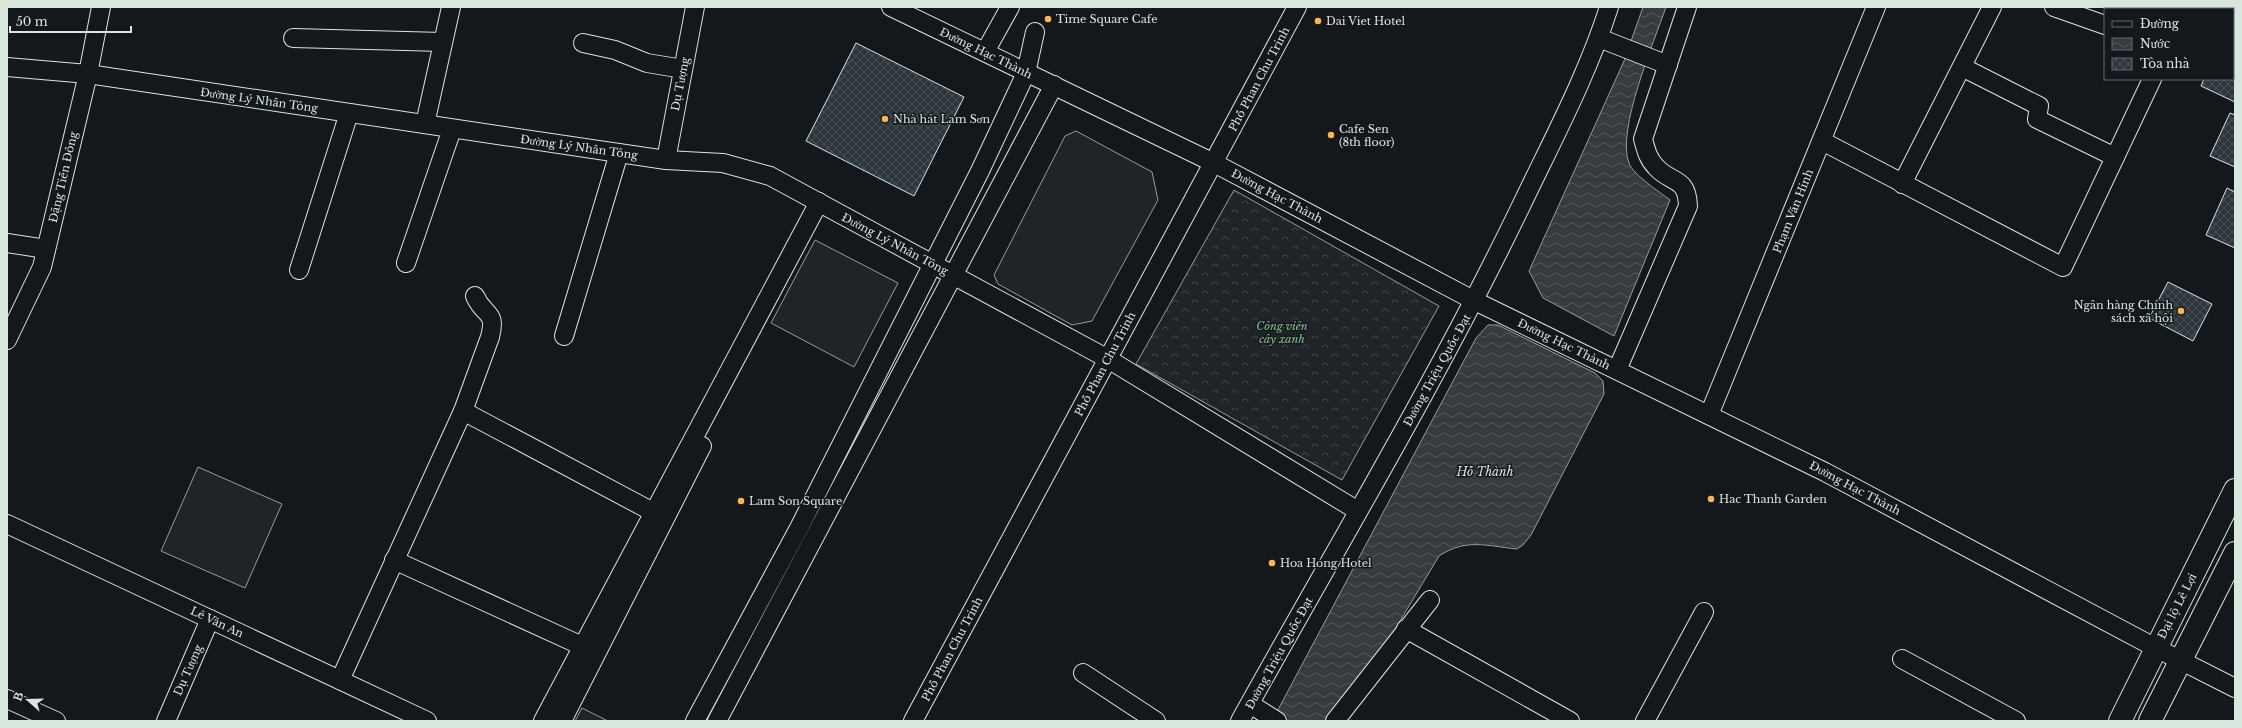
<svg xmlns="http://www.w3.org/2000/svg" width="2242" height="728" viewBox="0 0 2242 728" font-family="'Libre Baskerville',serif">
	<style>
		.forest { fill: url(#forest-crowns); stroke: #939e99 }
		.garden { fill: #202428; stroke: #939e99 }
		.water { fill: url(#water-waves); stroke: #939e99 }
		.building { fill: url(#building-cross-hatch); stroke: #d8e6dc }
		.lines { fill: none; stroke-linecap: round; stroke-linejoin: round }
		.minor-casing { stroke: #d8e6dc; stroke-width: 20 }
		.major-casing { stroke: #d8e6dc; stroke-width: 24 }
		.minor { stroke: #14181c; stroke-width: 18 }
		.major { stroke: #14181c; stroke-width: 22 }
		.poi-dot { fill: #ffb74d; stroke: #14181c; stroke-width: 1.5 }
		.labels { text-anchor: middle; dominant-baseline: central; stroke-width: 3; stroke-linejoin: round; paint-order: stroke }
		.poi-label { font-size: 11px; fill: #d8e6dc; stroke: #14181c; text-anchor: start }
		.street-label { font-size: 11px; fill: #d8e6dc; stroke: #14181c }
		.park-label { font-size: 11px; font-style: italic; fill: #8ac095; stroke: #14181c }
		.water-label { font-size: 12px; font-style: italic; fill: #d8e6dc; stroke: #14181c }
	</style>
	<defs>
		<pattern id="forest-crowns" width="20" height="18" patternUnits="userSpaceOnUse"><rect width="20" height="18" fill="#202428"/><path d="M2 6a3 3 0 1 1 6 0M12 15a3 3 0 1 1 6 0" fill="none" stroke="#404447"/></pattern>
		<pattern id="water-waves" width="16" height="10" patternUnits="userSpaceOnUse"><rect width="16" height="10" fill="#363b3e"/><path d="M0 5q4-4 8 0t8 0" fill="none" stroke="#525759"/></pattern>
		<pattern id="building-cross-hatch" width="8" height="8" patternUnits="userSpaceOnUse"><rect width="8" height="8" fill="#2c363c"/><path d="M0 0l8 8M0 8l8-8" fill="none" stroke="#4a5358"/></pattern>
	</defs>
	<rect width="100%" height="100%" fill="#14181c"/>
	<polygon class="forest" points="1234,190 1439,306 1342,480 1136,364"/>
	<g class="garden">
		<polygon points="1076,131 1152,172 1158,200 1092,321 1072,325 998,284 994,275 1065,136"/>
		<polygon points="815,240 898,283 854,367 771,323"/>
		<polygon points="198,467 282,504 245,588 161,551"/>
		<polygon points="582,708 608,721 575,721"/>
	</g>
	<g class="water">
		<path d="M 1643,7 L 1666,7 C 1654,42 1616,131 1629,163 C 1633,175 1660,192 1670,200 L 1614,336 L 1543,298 L 1529,271 L 1624,61 Z"/>
		<path d="M 1488,325 L 1498,325 L 1595,373 L 1603,381 L 1604,394 L 1531,535 L 1523,545 L 1517,549 C 1487,546 1466,538 1439,556 L 1340,721 L 1272,721 L 1476,338 Z"/>
	</g>
	<g class="building">
		<polygon points="856,43 964,97 914,196 806,141"/>
		<polygon points="2233,66 2235,67 2235,102 2201,86 2204,79 2233,79"/>
		<polygon points="2230,113 2235,115 2235,167 2210,156"/>
		<polygon points="2227,188 2235,192 2235,248 2206,235"/>
		<polygon points="2168,282 2212,304 2193,341 2149,318"/>
	</g>
	<g class="lines">
		<g class="minor-casing">
			<g id="minor">
				<polyline points="891,7 1214,163 1475,301 1825,472 2156,648 2235,688"/>
				<polyline points="2054,7 2105,25"/>
				<polyline points="2233,14 2235,13"/>
				<polyline points="293,38 443,42"/>
				<polyline points="1599,38 1668,65"/>
				<polyline points="583,43 615,50 647,63 683,69"/>
				<polyline points="985,52 1010,7"/>
				<polyline points="7,67 88,74 666,160 723,163 770,176 1108,359 1358,511"/>
				<polyline points="1962,67 2039,106 2037,119 2115,157"/>
				<polyline points="425,124 451,7"/>
				<polyline points="1822,141 2063,267 2152,79"/>
				<polyline points="666,160 695,7"/>
				<polyline points="1902,184 1992,7"/>
				<polyline points="7,243 46,249"/>
				<polyline points="406,263 452,129"/>
				<polyline points="299,270 349,113"/>
				<polyline points="564,336 619,153"/>
				<polyline points="7,340 42,267 88,74 101,7"/>
				<path d="M 1617,370 L 1688,206 C 1687,176 1671,184 1656,167 C 1648,159 1646,150 1643,139 L 1687,7"/>
				<polyline points="463,411 653,512"/>
				<polyline points="1709,415 1876,7"/>
				<polyline points="7,524 427,721"/>
				<polyline points="394,560 582,646"/>
				<polyline points="1406,629 1570,721"/>
				<polyline points="1902,659 2016,721"/>
				<polyline points="1083,673 1156,721"/>
				<path d="M 340,680 L 463,411 L 490,337 C 497,310 484,317 475,296"/>
				<polyline points="7,699 56,721"/>
				<polyline points="1250,704 1277,721"/>
				<polyline points="166,721 210,619"/>
				<polyline points="543,721 819,202"/>
				<polyline points="562,721 702,446"/>
				<polyline points="695,721 799,528 980,171 1026,73 1035,32"/>
				<polyline points="717,721 1054,85"/>
				<polyline points="913,721 1297,7"/>
				<path d="M 1240,721 C 1335,550 1436,382 1521,206 C 1552,141 1587,76 1609,7"/>
				<polyline points="1335,721 1430,600"/>
				<polyline points="1645,721 1704,612"/>
			</g>
		</g>
		<g class="major-casing">
			<g id="major">
				<polyline points="2120,721 2235,490"/>
				<polyline points="2150,721 2235,553"/>
			</g>
		</g>
		<use href="#minor" class="minor"/>
		<use href="#major" class="major"/>
	</g>
	<g class="poi-dot">
		<circle cx="1048" cy="19" r="4"/>
		<circle cx="1318" cy="21" r="4"/>
		<circle cx="885" cy="119" r="4"/>
		<circle cx="1331" cy="135" r="4"/>
		<circle cx="2181" cy="311" r="4"/>
		<circle cx="1711" cy="499" r="4"/>
		<circle cx="741" cy="501" r="4"/>
		<circle cx="1272" cy="563" r="4"/>
	</g>
	<g class="labels">
		<g class="poi-label">
			<text x="1056" y="19">Time Square Cafe</text>
			<text x="1326" y="21">Dai Viet Hotel</text>
			<text x="893" y="119">Nhà hát Lam Sơn</text>
			<text x="1339" y="129">Cafe Sen<tspan x="1339" dy="13">(8th floor)</tspan></text>
			<text x="2173" y="305" text-anchor="end">Ngân hàng Chính<tspan x="2173" dy="13">sách xã hội</tspan></text>
			<text x="1719" y="499">Hac Thanh Garden</text>
			<text x="749" y="501">Lam Son Square</text>
			<text x="1280" y="563">Hoa Hong Hotel</text>
		</g>
		<g class="street-label">
			<text transform="translate(986 53) rotate(26)">Đường Hạc Thành</text>
			<text transform="translate(1259 79) rotate(-62)">Phố Phan Chu Trinh</text>
			<text transform="translate(680 84) rotate(-79)">Dụ Tượng</text>
			<text transform="translate(259 100) rotate(8)">Đường Lý Nhân Tông</text>
			<text transform="translate(579 147) rotate(8)">Đường Lý Nhân Tông</text>
			<text transform="translate(63 177) rotate(-77)">Đặng Tiến Đông</text>
			<text transform="translate(1277 196) rotate(28)">Đường Hạc Thành</text>
			<text transform="translate(1793 211) rotate(-68)">Phạm Văn Hinh</text>
			<text transform="translate(895 244) rotate(28)">Đường Lý Nhân Tông</text>
			<text transform="translate(1564 344) rotate(26)">Đường Hạc Thành</text>
			<text transform="translate(1105 364) rotate(-62)">Phố Phan Chu Trinh</text>
			<text transform="translate(1437 370) rotate(-61)">Đường Triệu Quốc Đạt</text>
			<text transform="translate(1855 488) rotate(28)">Đường Hạc Thành</text>
			<text transform="translate(2177 606) rotate(-63)">Đại lộ Lê Lợi</text>
			<text transform="translate(217 622) rotate(25)">Lê Văn An</text>
			<text transform="translate(952 649) rotate(-62)">Phố Phan Chu Trinh</text>
			<text transform="translate(1279 653) rotate(-61)">Đường Triệu Quốc Đạt</text>
			<text transform="translate(188 670) rotate(-66)">Dụ Tượng</text>
		</g>
		<g class="park-label">
			<text x="1282" y="326">Công viên<tspan x="1282" dy="13">cây xanh</tspan></text>
		</g>
		<g class="water-label">
			<text x="1485" y="471">Hồ Thành</text>
		</g>
	</g>
	<rect width="2242" height="728" fill="none" stroke="#d8e6dc" stroke-width="16"/>
	<rect x="2104" y="8" width="130" height="72" fill="#14181c" stroke="#626a69"/>
	<rect x="2112" y="21" width="20" height="6" fill="#14181c" stroke="#626a69"/>
	<text x="2140" y="28" font-size="12" fill="#d8e6dc">Đường</text>
	<rect x="2112" y="38" width="20" height="12" fill="url(#water-waves)" stroke="#626a69"/>
	<text x="2140" y="48" font-size="12" fill="#d8e6dc">Nước</text>
	<rect x="2112" y="58" width="20" height="12" fill="url(#building-cross-hatch)" stroke="#626a69"/>
	<text x="2140" y="68" font-size="12" fill="#d8e6dc">Tòa nhà</text>
	<g transform="translate(28 700) rotate(290)" stroke="#14181c" stroke-width="3" paint-order="stroke">
	<path d="M0-3L7 15L0 10L-7 15Z" fill="#d8e6dc"/>
	<text y="-6" font-size="11" font-weight="bold" text-anchor="middle" fill="#d8e6dc">B</text>
	</g>
	<path d="M10 26v6h121v-6" fill="none" stroke="#d8e6dc" stroke-width="2"/>
	<text x="16" y="26" font-size="12" fill="#d8e6dc" stroke="#14181c" stroke-width="3" paint-order="stroke">50 m</text>
</svg>
